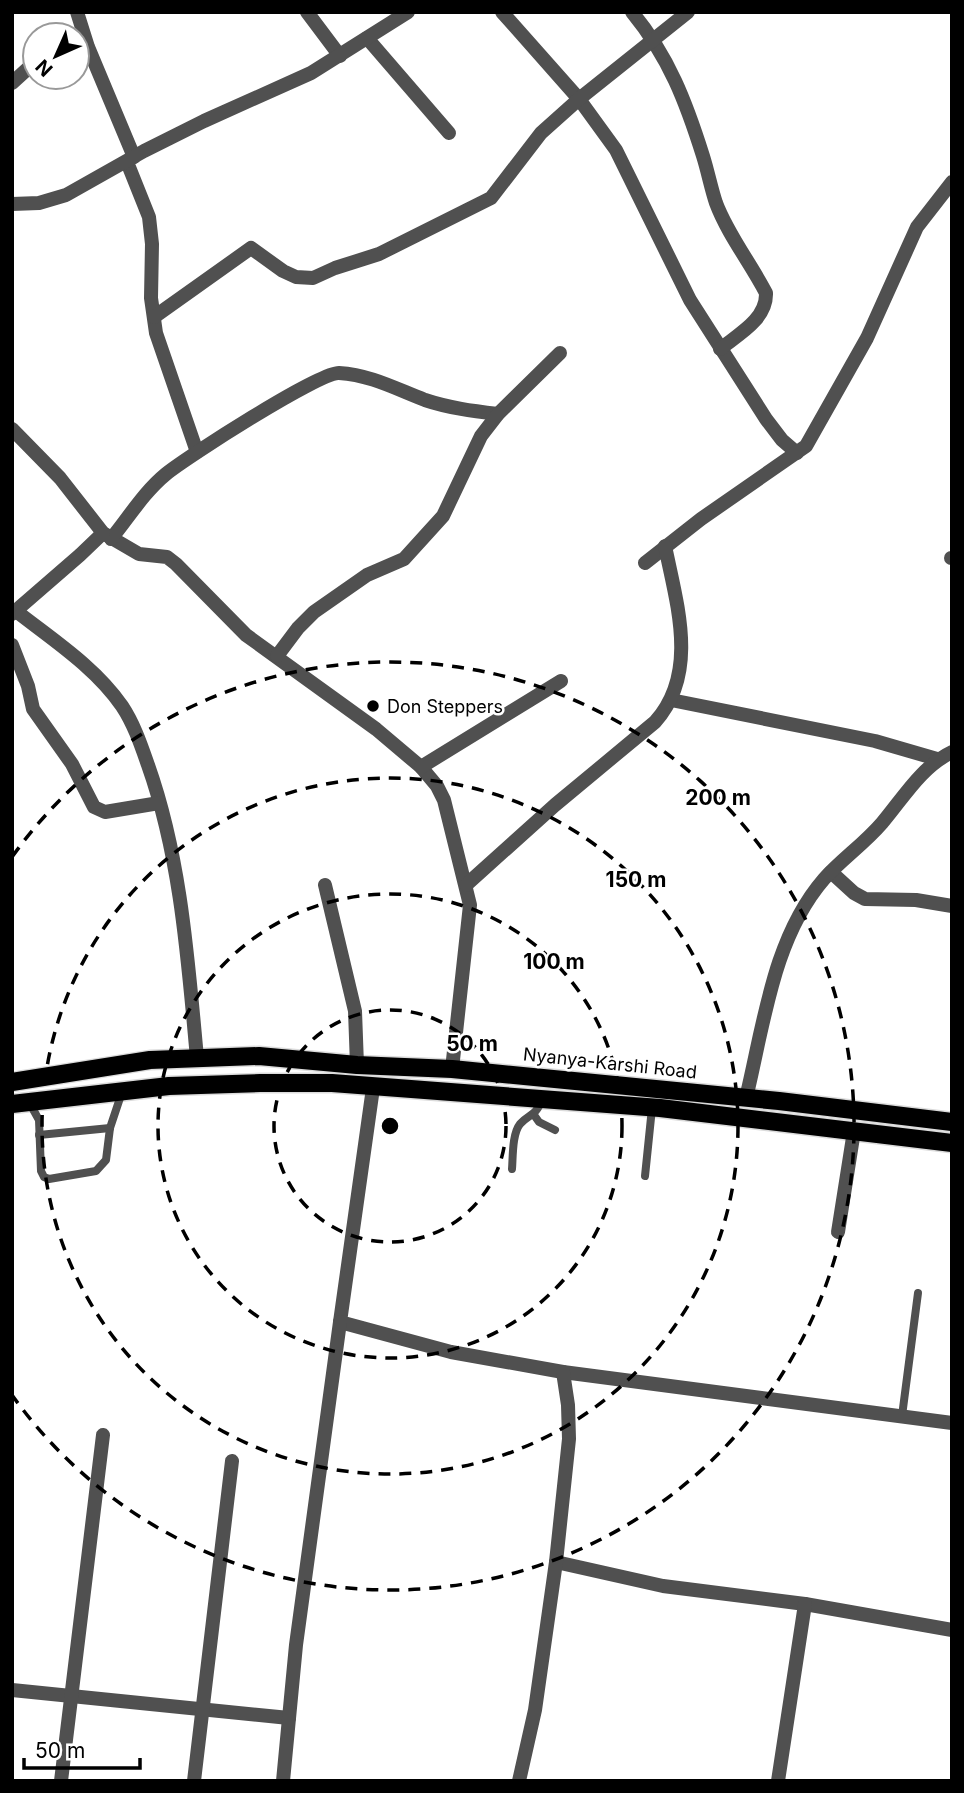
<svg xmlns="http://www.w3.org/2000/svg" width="964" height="1793" viewBox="0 0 964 1793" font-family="Inter,sans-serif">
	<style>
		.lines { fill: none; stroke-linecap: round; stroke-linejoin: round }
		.primary-casing { stroke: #dbdbdb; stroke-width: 21 }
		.lane { stroke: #505050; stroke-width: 8 }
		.street { stroke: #505050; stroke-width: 14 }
		.primary { stroke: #000; stroke-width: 18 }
		.ring { fill: none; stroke: #000; stroke-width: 3.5; stroke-dasharray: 12 9 }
		.poi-dot { fill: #000; stroke: #fff; stroke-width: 2.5 }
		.labels { text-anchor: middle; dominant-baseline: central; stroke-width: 5; stroke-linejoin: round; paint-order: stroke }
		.poi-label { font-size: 18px; fill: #000; stroke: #fff; text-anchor: start }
		.street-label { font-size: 18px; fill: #000; stroke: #fff }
		.centre { fill: #000; stroke: #fff; stroke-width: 3.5 }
		.ring-label { font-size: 21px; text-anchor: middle; font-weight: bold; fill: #000; stroke: #fff; stroke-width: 5; stroke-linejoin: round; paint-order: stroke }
	</style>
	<rect width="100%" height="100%" fill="#fff"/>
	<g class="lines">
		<g class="primary-casing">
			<g id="primary">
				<polyline points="12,1082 150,1060 259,1056 357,1065 452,1069 779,1101 952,1122"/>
				<polyline points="12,1104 169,1086 260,1083 332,1083 660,1108 952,1143"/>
			</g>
		</g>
		<g class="lane">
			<polyline points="29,1102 39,1120 41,1171 44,1177 49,1179 96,1171 106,1160 110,1128 122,1092"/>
			<polyline points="534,1115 539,1122 555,1130"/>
			<polyline points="39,1135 110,1128"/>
			<path d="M 512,1169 C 513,1157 512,1134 520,1124 C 530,1113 535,1117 542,1100"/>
			<polyline points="645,1176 652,1108"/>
			<polyline points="902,1416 918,1293"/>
		</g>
		<g class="street">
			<polyline points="77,12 88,47 134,157"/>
			<polyline points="307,12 340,56"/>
			<polyline points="502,12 579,99 616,150 690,300 766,419 782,440 797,453"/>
			<path d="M 632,12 C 669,57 686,102 703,156 C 708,172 711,188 716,203 C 728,235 750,262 766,293 C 767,319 739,334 720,349"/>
			<polyline points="367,38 449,133"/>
			<polyline points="12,83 35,62"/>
			<polyline points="127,162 149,217 152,244 151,298 156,333 197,452"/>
			<polyline points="12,204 39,203 66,195 144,151 204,121 311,73 408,12"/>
			<polyline points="154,317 251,248 283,271 296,277 313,278 335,268 379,254 491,198 541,133 579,99 688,12"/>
			<polyline points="12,429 60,478 103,533 139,554 167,557 176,564 246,635 376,729 421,767 437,786 444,800 470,905 452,1069"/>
			<path d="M 111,539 C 129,517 144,492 166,474 C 187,457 319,372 339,373 C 371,375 396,389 425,400 C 449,408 473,411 498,414"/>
			<polyline points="951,558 952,558"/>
			<polyline points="645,563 701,519 806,446 867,338 917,227 952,182"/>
			<path d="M 16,611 C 53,640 95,667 122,706 C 134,724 141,745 148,765 C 181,858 188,961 197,1058"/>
			<polyline points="12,614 80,555 103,533"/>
			<polyline points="12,645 28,686 33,709 72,764 94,807 105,812 159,803"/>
			<polyline points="277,656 298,628 314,612 367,575 404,559 443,516 481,436 498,414 560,353"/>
			<polyline points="671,700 875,741 937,759"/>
			<polyline points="421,767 561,681"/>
			<polyline points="831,872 854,893 865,899 916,900 952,906"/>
			<polyline points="325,885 355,1011 357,1065"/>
			<path d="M 466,885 L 555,805 L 655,722 C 699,673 677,605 665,546"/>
			<polyline points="373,1088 340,1322 451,1352 563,1372 952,1423"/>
			<path d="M 746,1098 C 764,1024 773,938 824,879 C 842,859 864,844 882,823 C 904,797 921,767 952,752"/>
			<polyline points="838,1232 854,1131"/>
			<polyline points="556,1562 663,1586 805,1604 952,1630"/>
			<polyline points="12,1690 289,1718"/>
			<polyline points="61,1781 103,1435"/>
			<polyline points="194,1781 232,1461"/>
			<polyline points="283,1781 296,1645 340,1322"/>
			<polyline points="519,1781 535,1710 556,1562 569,1439 568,1405 563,1372"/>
			<polyline points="778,1781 805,1604"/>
		</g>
		<use href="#primary" class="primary"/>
	</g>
	<g class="ring">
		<circle cx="390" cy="1126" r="116"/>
		<circle cx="390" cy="1126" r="232"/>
		<circle cx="390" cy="1126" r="348"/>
		<path d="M12 857A464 464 0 1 1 12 1395"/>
	</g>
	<circle class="poi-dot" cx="373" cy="706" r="7"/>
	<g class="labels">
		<g class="poi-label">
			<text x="387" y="706">Don Steppers</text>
		</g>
		<g class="street-label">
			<text transform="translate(610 1063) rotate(6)">Nyanya-Karshi Road</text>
		</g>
	</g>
	<circle cx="390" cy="1126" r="10" class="centre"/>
	<g class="ring-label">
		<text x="718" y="805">200 m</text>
		<text x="636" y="887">150 m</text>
		<text x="554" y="969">100 m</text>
		<text x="472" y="1051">50 m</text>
	</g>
	<rect width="964" height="1793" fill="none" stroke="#000000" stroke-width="28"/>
	<g transform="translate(56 56) rotate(225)"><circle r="33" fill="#ffffff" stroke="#999999" stroke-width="2"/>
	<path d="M0-5L12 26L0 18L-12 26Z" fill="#000000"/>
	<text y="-10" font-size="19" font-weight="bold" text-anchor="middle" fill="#000000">N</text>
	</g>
	<path d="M24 1758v10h116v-10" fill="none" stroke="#000000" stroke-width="3.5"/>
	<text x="35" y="1758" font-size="21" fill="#000000" stroke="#ffffff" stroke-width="5" paint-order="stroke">50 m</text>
</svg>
